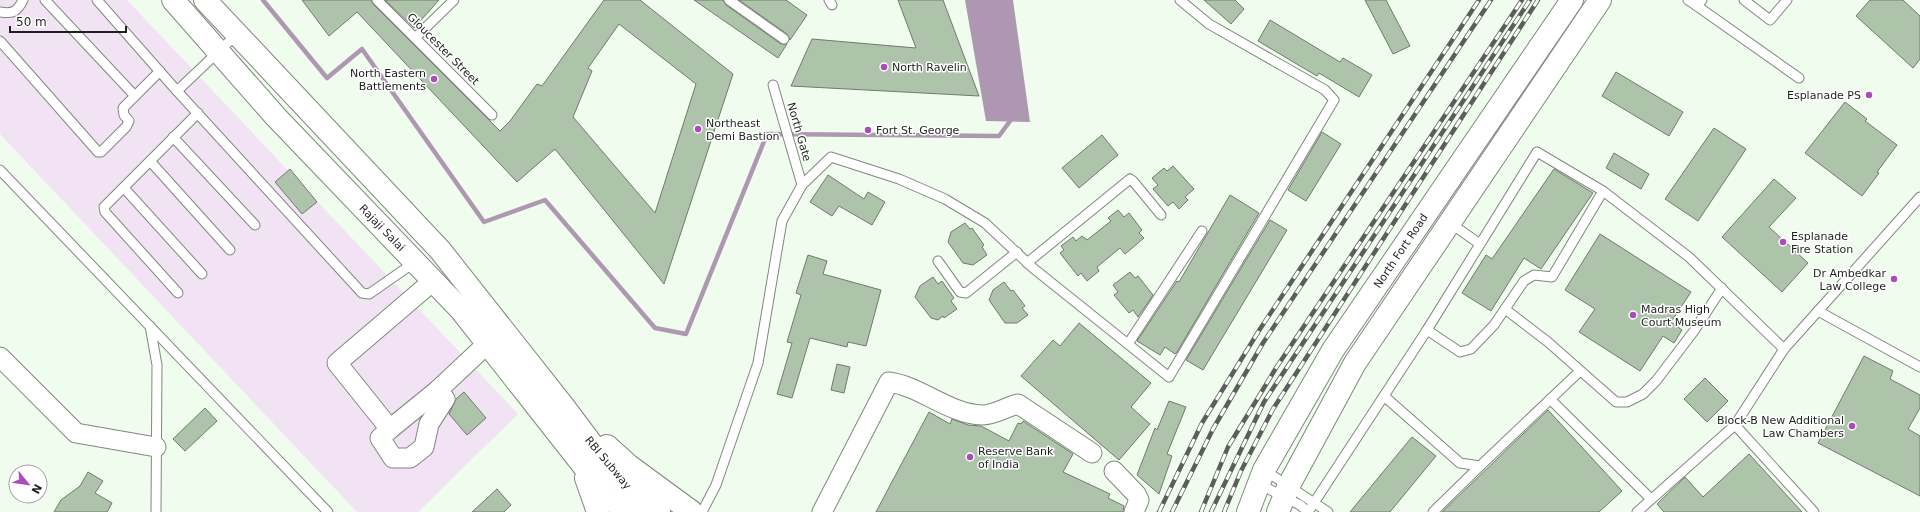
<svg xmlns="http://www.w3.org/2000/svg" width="1920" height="512" viewBox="0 0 1920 512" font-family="'DejaVu Sans',sans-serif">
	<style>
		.green { fill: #f1e3f3 }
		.water { fill: #ae98b1 }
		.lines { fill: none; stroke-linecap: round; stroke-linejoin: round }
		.stream { stroke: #ae98b1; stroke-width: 4.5 }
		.building { fill: #adc4aa; stroke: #707a6e; fill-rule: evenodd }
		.service-casing { stroke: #7f897d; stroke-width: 11 }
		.minor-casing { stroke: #7f897d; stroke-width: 21 }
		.primary-casing { stroke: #7f897d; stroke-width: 24 }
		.service { stroke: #fff; stroke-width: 9 }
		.minor { stroke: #fff; stroke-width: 19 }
		.primary { stroke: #fff; stroke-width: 22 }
		.rail-casing { stroke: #5a6059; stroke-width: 4.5 }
		.rail { stroke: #fff; stroke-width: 3; stroke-dasharray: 9; stroke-linecap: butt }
		.poi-dot { fill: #a94eb9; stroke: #fff; stroke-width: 1.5 }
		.labels { text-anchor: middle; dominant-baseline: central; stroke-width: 3; stroke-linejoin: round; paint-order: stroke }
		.street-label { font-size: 11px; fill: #1d211d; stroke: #fff }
		.poi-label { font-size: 11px; fill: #1d211d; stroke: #fff; text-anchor: start }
	</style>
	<rect width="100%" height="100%" fill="#f0fcee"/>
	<polygon class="green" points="0,0 127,0 518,414 418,512 357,512 0,134"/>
	<polygon class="water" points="965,0 1013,0 1030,122 986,121"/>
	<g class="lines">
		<polyline class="stream" points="263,0 327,78 362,49 484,222 545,200 655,328 686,334 767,134 999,136 1013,117"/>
	</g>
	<g class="building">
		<path d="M 302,0 L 371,0 L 373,4 L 500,131 L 510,121 L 537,84 L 542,86 L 604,0 L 640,0 L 733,74 L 664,284 L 555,149 L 517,182 L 357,12 L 329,36 ZM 619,24 L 696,84 L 655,213 L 573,117 L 592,71 L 588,68 Z"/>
		<polygon points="385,0 439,0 414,28"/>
		<polygon points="694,0 723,0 726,5 781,44 787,44 778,58"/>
		<polygon points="739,0 786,0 807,15 790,40 787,34"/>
		<polygon points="898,0 943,0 979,96 791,86 812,39 916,48"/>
		<polygon points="1204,0 1235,0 1244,9 1231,24"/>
		<polygon points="1365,0 1386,0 1410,46 1393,54"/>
		<polygon points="1870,0 1903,0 1920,16 1920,59 1913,68 1856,16"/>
		<polygon points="1270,20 1340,62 1343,58 1372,75 1359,97 1319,73 1317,76 1258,41"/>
		<polygon points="1616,72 1683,112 1669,136 1602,96"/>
		<polygon points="1845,102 1867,119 1865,121 1897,145 1877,172 1879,173 1862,196 1805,153"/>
		<polygon points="1714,128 1746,149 1698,221 1665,199"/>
		<polygon points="1322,132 1341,144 1306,201 1288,190"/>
		<polygon points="1102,135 1118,155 1079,188 1062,168"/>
		<polygon points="1614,153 1649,174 1641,189 1606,168"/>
		<polygon points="1173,166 1194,189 1185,197 1188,200 1179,209 1173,202 1168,206 1153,189 1158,185 1152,178 1164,168 1167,171"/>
		<polygon points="290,169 317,202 302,214 275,182"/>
		<polygon points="1554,169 1593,193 1541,269 1524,258 1491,311 1462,293 1486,255 1492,259"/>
		<polygon points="828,175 864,199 868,192 885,202 872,225 839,206 832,216 810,202"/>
		<polygon points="1774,179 1796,198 1769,227 1808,263 1782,292 1722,237"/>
		<polygon points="1230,195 1259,213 1177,352 1175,354 1165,347 1160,355 1137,341 1177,281 1179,282"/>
		<polygon points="1118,210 1124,217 1129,213 1142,230 1139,233 1144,238 1125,254 1120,248 1097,267 1099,271 1087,281 1081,273 1078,276 1060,253 1064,250 1061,246 1073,237 1076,241 1082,236 1087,240 1111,221 1108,218"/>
		<polygon points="1270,220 1287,230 1203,370 1186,360"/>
		<polygon points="965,223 970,229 972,228 984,245 982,247 987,255 973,265 963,263 948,242 951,232"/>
		<polygon points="1600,234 1691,292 1671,322 1682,330 1674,343 1663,336 1640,371 1579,332 1595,309 1565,290"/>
		<polygon points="808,255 827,261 823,274 881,290 866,346 848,342 847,347 810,338 792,398 777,394 792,343 787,342 801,295 796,293"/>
		<polygon points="1130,272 1135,278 1138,276 1153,295 1138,317 1133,310 1129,313 1114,295 1118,292 1113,285"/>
		<polygon points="933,277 938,284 942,281 954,298 951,301 957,309 944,318 943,316 938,320 931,318 915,297 920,286"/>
		<polygon points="1004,282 1011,291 1013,290 1025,306 1022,308 1028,315 1017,323 1005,323 989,300 993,290"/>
		<polygon points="1079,323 1151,383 1131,407 1150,424 1119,460 1021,376 1053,340 1060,346"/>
		<polygon points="1864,356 1893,371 1890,379 1920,395 1920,408 1908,429 1920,436 1920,496 1818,443"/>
		<polygon points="837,364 850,367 844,393 831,390"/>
		<polygon points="1705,378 1728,401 1707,422 1684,399"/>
		<polygon points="464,392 486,418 467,435 449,414 456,399"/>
		<polygon points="1169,401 1186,407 1167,454 1172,456 1159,494 1137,475 1155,428 1157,430"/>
		<polygon points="205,408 217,421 185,451 173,439"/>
		<polygon points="1548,410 1622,491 1599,512 1442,512"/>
		<polygon points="929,412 950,424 952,419 968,425 981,426 1009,441 1018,423 1021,424 1023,421 1073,454 1063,472 1110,494 1108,498 1124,506 1123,512 876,512"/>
		<polygon points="1412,437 1436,456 1390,512 1350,512"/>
		<polygon points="1749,454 1802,512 1664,512 1657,504 1685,477 1703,497"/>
		<polygon points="88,472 103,481 95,493 112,503 107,512 54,512 61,500 80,486"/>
		<polygon points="497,489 511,505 504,512 472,512"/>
	</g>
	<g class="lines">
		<g class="service-casing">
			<g id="service">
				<polyline points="45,0 135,96"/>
				<polyline points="97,0 177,91 237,34"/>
				<polyline points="377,0 492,115"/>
				<polyline points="729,0 784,39"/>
				<polyline points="829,0 832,5"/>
				<polyline points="1688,0 1697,6 1702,0"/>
				<polyline points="1744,0 1770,20 1787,0"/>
				<polyline points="1697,6 1799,78"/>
				<path d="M 0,12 C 13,14 17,12 23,0"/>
				<polyline points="416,37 454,0"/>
				<polyline points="0,41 98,152 101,152 126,127 129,121 124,115 123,108 160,71"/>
				<polyline points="773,85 802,185"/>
				<polyline points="177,91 362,293 369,294 415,262"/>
				<polyline points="173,137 255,225"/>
				<polyline points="150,161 230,250"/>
				<polyline points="0,170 328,512"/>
				<polyline points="124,188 202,274"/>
				<polyline points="1920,197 1818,311 1920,367"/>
				<polyline points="1450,223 1480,244"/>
				<polyline points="938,261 960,292 966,293 1017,252"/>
				<polyline points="1027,263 1130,179 1133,181 1161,215"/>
				<polyline points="178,293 105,212 104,207 198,113"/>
				<polyline points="1505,309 1548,342 1616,402 1627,402 1643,394 1656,381 1694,331 1722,288"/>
				<polyline points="150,326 157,365 156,512"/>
				<polyline points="1427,330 1460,352 1471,349 1494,325 1524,281 1534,275 1552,277 1603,191 1689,257 1784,349 1818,311"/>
				<polyline points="1128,344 1202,231"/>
				<polyline points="1384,396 1460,463 1480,466 1580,371"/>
				<polyline points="1550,399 1651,499"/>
				<polyline points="1735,425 1784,349"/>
				<polyline points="1264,470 1328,512"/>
				<polyline points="1259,484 1300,505 1308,512"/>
				<polyline points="702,512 716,485 758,363 782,221 802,185 831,157 899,179 945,199 985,223 1033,268 1169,377 1334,100 1325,90 1209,24 1180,0"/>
				<polyline points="1308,512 1427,330 1537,152 1603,191"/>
				<polyline points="1433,512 1480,466"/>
				<polyline points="1637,512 1735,425 1814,512"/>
			</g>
		</g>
		<g class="minor-casing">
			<g id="minor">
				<polyline points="433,281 337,363 390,429 380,438 393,458 410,458 424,447 429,424 445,399 438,390 487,344"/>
				<polyline points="0,357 76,433 156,447"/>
				<polyline points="390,429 438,390"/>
				<polyline points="1114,471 1136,494 1139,500 1134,512"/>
				<path d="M 822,512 L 889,382 C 920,386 949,414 982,415 C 994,415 1006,407 1018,404 L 1092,453"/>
			</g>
		</g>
		<g class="primary-casing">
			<g id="primary">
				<polyline points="173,0 276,117 461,310 608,497 629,512"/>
				<polyline points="205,0 440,250 564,407 606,463 641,500 659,512"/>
				<polyline points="607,446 628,465 692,512"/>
				<polyline points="586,478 598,512"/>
				<polyline points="1248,512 1264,470 1333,350 1572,0"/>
				<polyline points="1278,512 1289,485 1355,363 1600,0"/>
			</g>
		</g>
		<use href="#service" class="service"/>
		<use href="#minor" class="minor"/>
		<use href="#primary" class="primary"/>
		<g class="rail-casing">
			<g id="rail">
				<polyline points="1159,512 1202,423 1260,329 1479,0"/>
				<polyline points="1172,512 1213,429 1263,343 1491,0"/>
				<polyline points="1201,512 1228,447 1276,368 1522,0"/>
				<polyline points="1211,512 1264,402 1530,0"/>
				<polyline points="1224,512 1241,471 1273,409 1538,0"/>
			</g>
		</g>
		<use href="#rail" class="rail"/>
	</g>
	<g class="poi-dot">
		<circle cx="884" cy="67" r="4"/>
		<circle cx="434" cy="79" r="4"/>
		<circle cx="1869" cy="95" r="4"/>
		<circle cx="698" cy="129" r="4"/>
		<circle cx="868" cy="130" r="4"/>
		<circle cx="1783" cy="242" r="4"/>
		<circle cx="1894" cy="279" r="4"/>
		<circle cx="1633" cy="315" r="4"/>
		<circle cx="1852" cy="426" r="4"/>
		<circle cx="970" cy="457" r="4"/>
	</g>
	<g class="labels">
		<g class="street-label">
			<text transform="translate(443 49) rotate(45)">Gloucester Street</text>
			<text transform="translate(799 132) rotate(74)">North Gate</text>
			<text transform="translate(382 228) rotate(46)">Rajaji Salai</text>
			<text transform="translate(1401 251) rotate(-56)">North Fort Road</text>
			<text transform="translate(608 463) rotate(50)">RBI Subway</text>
		</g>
		<g class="poi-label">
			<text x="892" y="67">North Ravelin</text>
			<text x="426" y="73" text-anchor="end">North Eastern<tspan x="426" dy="13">Battlements</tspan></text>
			<text x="1861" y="95" text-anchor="end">Esplanade PS</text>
			<text x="706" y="123">Northeast<tspan x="706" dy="13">Demi Bastion</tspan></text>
			<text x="876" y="130">Fort St. George</text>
			<text x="1791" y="236">Esplanade<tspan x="1791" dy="13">Fire Station</tspan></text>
			<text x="1886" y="273" text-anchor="end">Dr Ambedkar<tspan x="1886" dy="13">Law College</tspan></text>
			<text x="1641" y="309">Madras High<tspan x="1641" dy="13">Court Museum</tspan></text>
			<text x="1844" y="420" text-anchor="end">Block-B New Additional<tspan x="1844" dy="13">Law Chambers</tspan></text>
			<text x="978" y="451">Reserve Bank<tspan x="978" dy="13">of India</tspan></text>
		</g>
	</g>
	<g transform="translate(28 484) rotate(119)"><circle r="19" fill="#ffffff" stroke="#a5a6a5"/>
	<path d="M0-3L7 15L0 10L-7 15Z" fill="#a94eb9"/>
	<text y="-6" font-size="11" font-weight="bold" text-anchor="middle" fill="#1d211d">N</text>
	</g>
	<path d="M10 26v6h116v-6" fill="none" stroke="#1d211d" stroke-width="2"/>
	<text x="16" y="26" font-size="12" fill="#1d211d" stroke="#ffffff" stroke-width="3" paint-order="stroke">50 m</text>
</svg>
